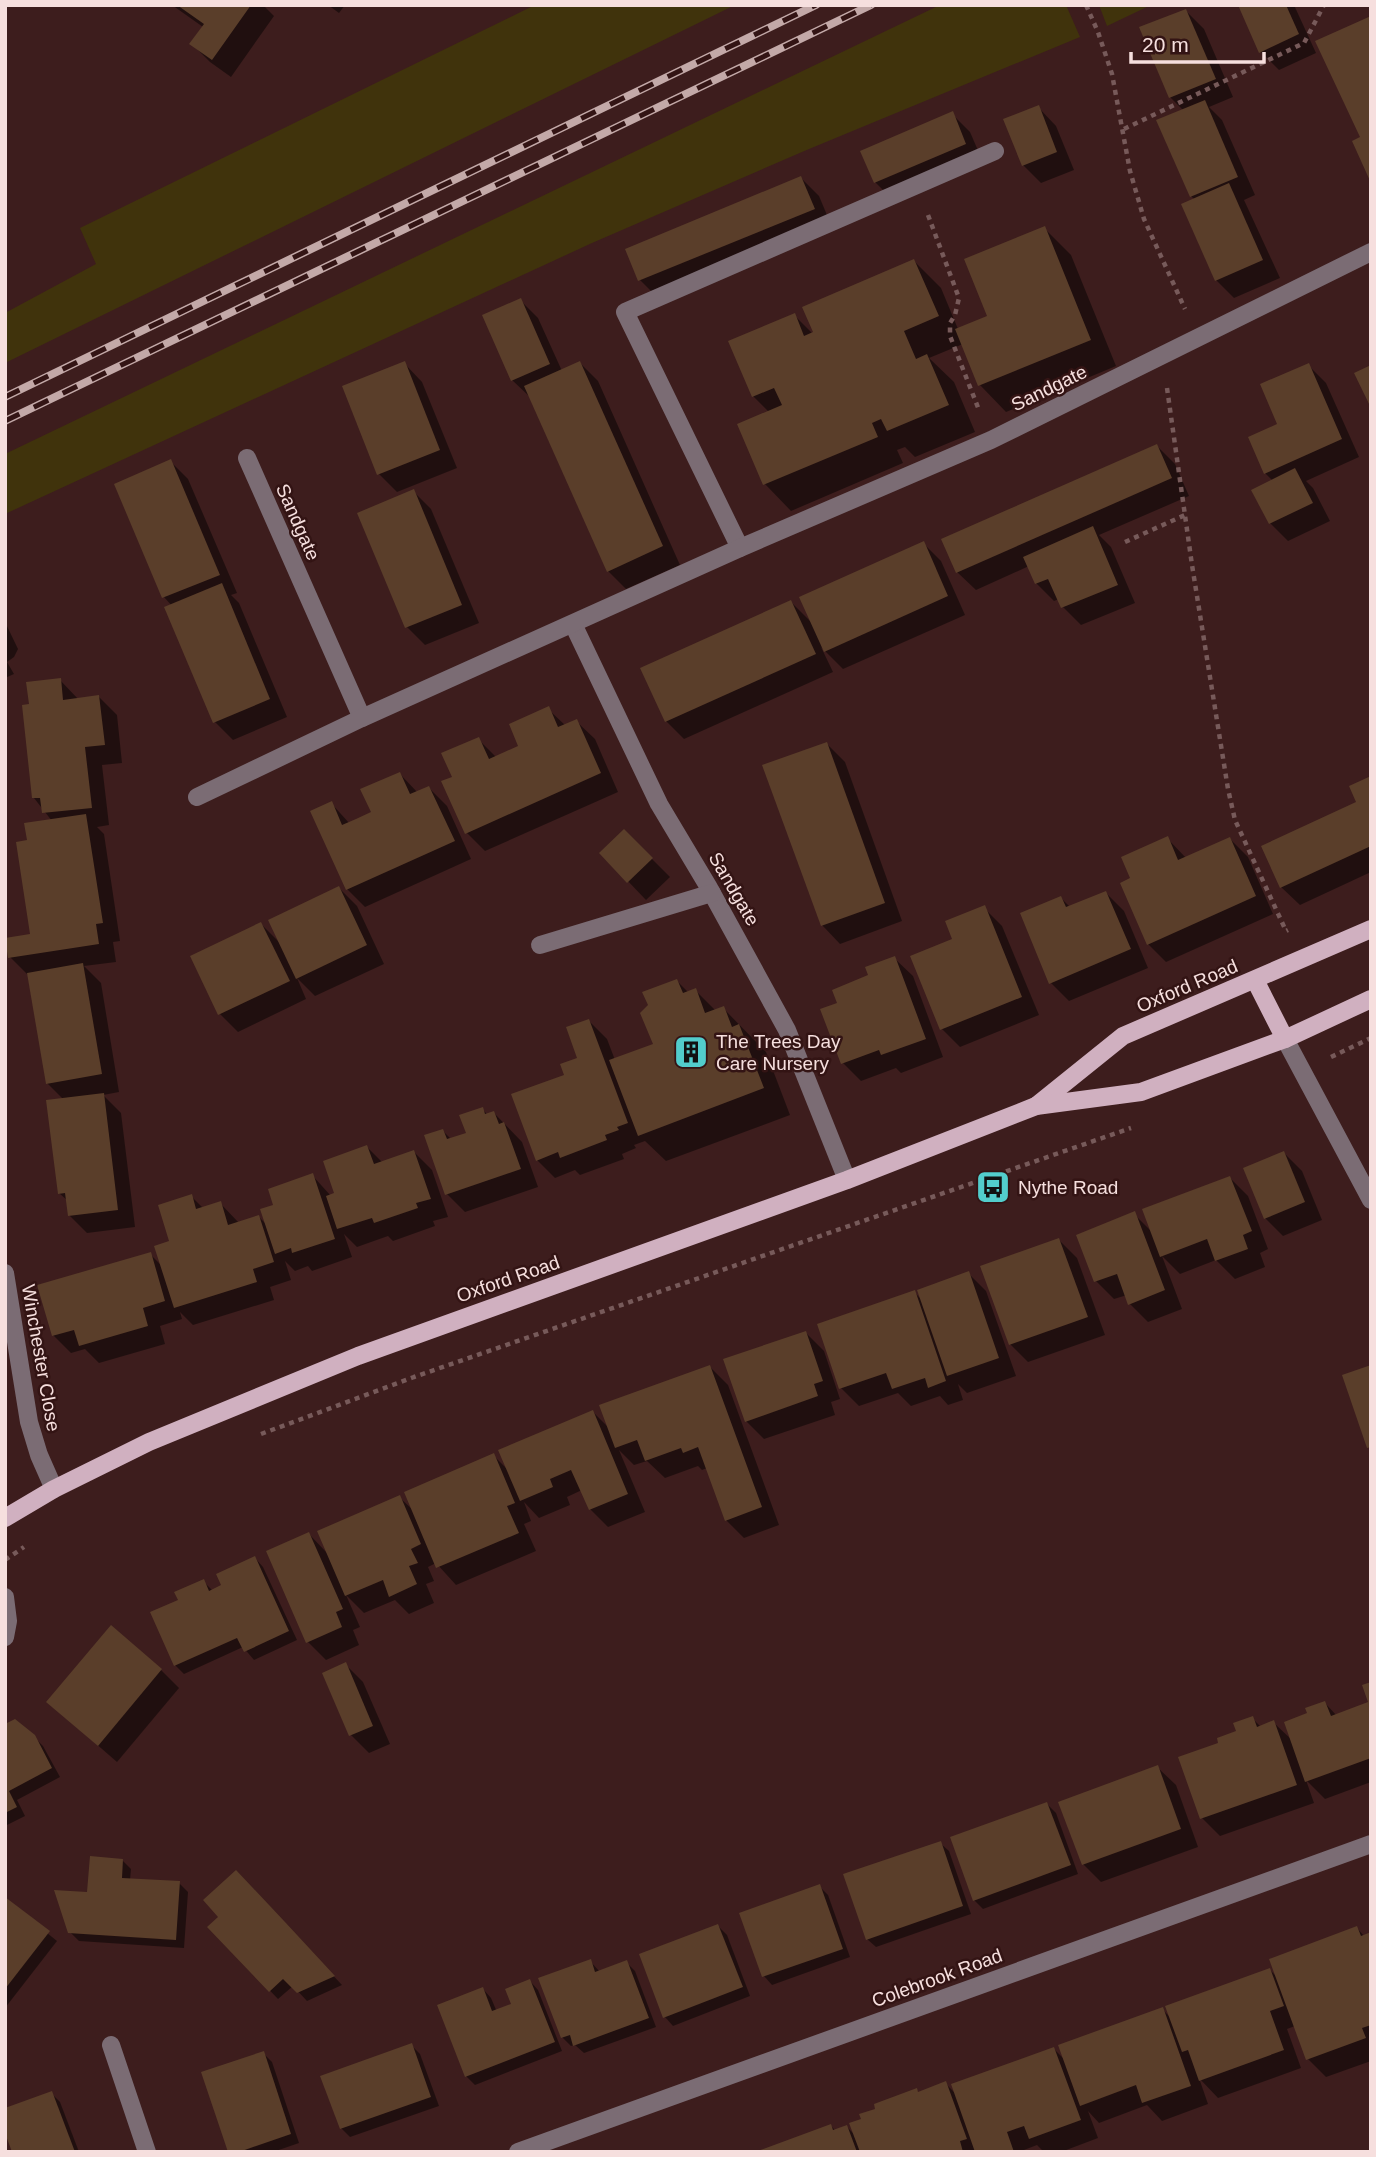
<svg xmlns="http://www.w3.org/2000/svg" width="1376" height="2157" viewBox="0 0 1376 2157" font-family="Helvetica,sans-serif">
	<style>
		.green { fill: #40330c }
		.shadow { fill: #0007 }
		.building { fill: #5a3e2a }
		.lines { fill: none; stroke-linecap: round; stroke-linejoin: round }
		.path { stroke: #775a5a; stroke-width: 4.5; stroke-dasharray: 5 5; stroke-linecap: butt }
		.minor { stroke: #7b6c74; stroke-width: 18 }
		.major { stroke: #d0b0c0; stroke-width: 18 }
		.rail-casing { stroke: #c3a9a8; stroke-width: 8 }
		.rail { stroke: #331414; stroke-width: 5; stroke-dasharray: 16; stroke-linecap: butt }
		.labels { text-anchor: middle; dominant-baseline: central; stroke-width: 5; stroke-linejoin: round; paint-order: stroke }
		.street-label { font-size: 19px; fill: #f6dfde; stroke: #331414 }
		.poi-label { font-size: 19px; fill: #f6dfde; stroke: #331414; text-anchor: start }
	</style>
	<rect width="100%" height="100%" fill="#3d1d1d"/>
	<g class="green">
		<polygon points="535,5 735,5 5,363 5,313 96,264 80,228"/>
		<polygon points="940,5 1066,5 1080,37 809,149 592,243 5,514 5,454"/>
		<polygon points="1099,5 1151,5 1107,26"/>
	</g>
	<g class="shadow">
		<polygon points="172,5 263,5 274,16 231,77 210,62 192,44 203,27"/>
		<polygon points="328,5 345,5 339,13"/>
		<polygon points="1240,5 1294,5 1316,53 1279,70 1261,52"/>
		<polygon points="1186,11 1204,29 1233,97 1209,107 1222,120 1255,195 1244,200 1280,278 1234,298 1216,280 1195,200 1191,196 1159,121 1184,111 1170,97"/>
		<polygon points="1038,107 1056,126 1074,170 1041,183 1023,165"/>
		<polygon points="952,114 970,132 983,162 893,200 875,182"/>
		<polygon points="801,178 819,196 832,227 658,298 640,280 627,250"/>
		<polygon points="1044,228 1071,255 1116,366 1006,412 980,385 963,344 929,358 954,382 975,432 915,457 905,447 897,450 903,463 791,511 765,484 769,412 753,396 794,315 818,339 914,261 941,288 958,329 989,317"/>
		<polygon points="520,300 538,318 562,371 580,363 598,381 680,565 626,589 608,571 531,398 512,380"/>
		<polygon points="404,363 422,382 457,468 397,492 379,474 344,387"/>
		<polygon points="1308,365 1326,383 1359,457 1306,481 1313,488 1330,521 1288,541 1270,523 1273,481 1265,473 1280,425"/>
		<polygon points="1157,446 1175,464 1189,496 1099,535 1111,547 1135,603 1081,625 1063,607 1059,599 1054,601 1036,583 1029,566 976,590 957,572"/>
		<polygon points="170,461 188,479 237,593 231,595 239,603 287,717 233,740 215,722 172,606 164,597 116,485"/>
		<polygon points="413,491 431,509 479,623 425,645 407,627 359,514"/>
		<polygon points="923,543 941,561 965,615 843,669 821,647 833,672 684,739 666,721 791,602 813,624"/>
		<polygon points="5,622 18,649 14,657 7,662 14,674 5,678"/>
		<polygon points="60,680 79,700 99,697 117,715 122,763 102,765 109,825 97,827 104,834 120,941 113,942 116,962 84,966 101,983 119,1092 103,1095 121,1113 135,1227 87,1233 69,1215 68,1201 59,1193 64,1100 47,1083 28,975 10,957 32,936 29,842 52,821 34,798 31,706"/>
		<polygon points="548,709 566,726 576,721 595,739 618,792 485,851 467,833 454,778 478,739 497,758 521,747"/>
		<polygon points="827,744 845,762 902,921 840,944 822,925"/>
		<polygon points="400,774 418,793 429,788 447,806 471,859 365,907 347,889 331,803 350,824 373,813"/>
		<polygon points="1371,778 1371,872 1300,905 1281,887 1359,803"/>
		<polygon points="624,831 670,877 646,900 601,853"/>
		<polygon points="1167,838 1186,858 1230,839 1248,857 1273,914 1166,962 1148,944 1132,879"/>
		<polygon points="339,888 357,906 384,964 315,996 297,978 306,999 238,1032 220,1014 261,924 279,942"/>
		<polygon points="1106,893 1124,911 1148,968 1069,1001 1051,983 1061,898 1070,907"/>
		<polygon points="984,908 1002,926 1039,1015 960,1047 942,1029 954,940"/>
		<polygon points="894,958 913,976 943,1057 901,1073 896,1068 861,1081 843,1063 839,1004"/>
		<polygon points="677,981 689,993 695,990 716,1011 723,1008 766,1052 790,1115 666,1161 645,1141 634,1145 636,1148 622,1154 624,1159 580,1175 575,1170 555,1178 537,1160 567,1076 580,1059 589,1021 607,1039 615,1060 655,1045"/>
		<polygon points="482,1109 488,1115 494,1113 522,1142 538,1187 465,1212 447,1194 443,1131 452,1140 468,1134"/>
		<polygon points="367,1147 383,1163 414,1152 432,1170 448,1217 433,1221 435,1226 393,1241 388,1236 357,1247 344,1234 352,1257 312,1271 308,1266 295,1271 285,1261 291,1280 270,1287 274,1300 193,1325 180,1312 182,1319 160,1326 165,1344 99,1363 85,1349 71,1353 53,1335 150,1254 162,1266 191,1196 203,1208 220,1203 239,1223 259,1217 267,1225 275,1206 312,1175 331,1196 336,1194"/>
		<polygon points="1284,1153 1302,1171 1322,1220 1283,1236 1265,1218"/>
		<polygon points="1230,1178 1248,1196 1268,1249 1260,1253 1265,1267 1235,1279 1216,1260 1180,1274 1162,1256 1182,1309 1148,1322 1130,1304 1127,1295 1114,1299 1096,1281 1134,1214 1152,1232"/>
		<polygon points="1059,1240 1077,1258 1105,1335 1028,1362 1010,1344"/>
		<polygon points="968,1273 986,1291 1016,1376 967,1393 958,1384 963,1400 948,1405 940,1396 911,1406 898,1393 859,1406 841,1388 914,1292 922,1300"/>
		<polygon points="806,1333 824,1351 840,1399 831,1402 835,1415 764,1439 746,1421"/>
		<polygon points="710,1367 728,1385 779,1525 744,1538 726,1520 707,1468 702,1470 698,1466 665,1478 647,1461 634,1465 619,1450 645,1512 608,1527 590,1509 582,1490 567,1497 570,1505 539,1518 524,1502 531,1521 524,1524 536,1551 456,1585 436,1563 428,1567 434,1581 426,1584 434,1603 409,1614 395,1600 364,1613 346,1595 360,1627 353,1630 359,1645 326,1660 308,1642 309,1534 327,1553 399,1497 414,1511 493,1455 509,1471 593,1412 610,1429"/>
		<polygon points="255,1558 263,1567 297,1640 254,1660 243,1647 184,1674 175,1665 180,1601 203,1581 213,1591 223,1586"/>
		<polygon points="345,1664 363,1682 390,1744 369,1753 351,1735"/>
		<polygon points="161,1670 179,1688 117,1762 48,1702"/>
		<polygon points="1371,1684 1371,1782 1325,1799 1306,1780 1314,1803 1220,1836 1202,1818 1220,1744 1238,1732 1252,1718 1261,1727 1274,1723 1293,1741 1310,1714 1325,1703 1337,1716 1371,1704"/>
		<polygon points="5,1726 34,1737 43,1746 60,1777 17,1800 25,1816 5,1826"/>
		<polygon points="1157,1767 1176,1785 1198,1847 1101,1882 1083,1864"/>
		<polygon points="1047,1804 1056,1813 1078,1874 983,1909 974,1900"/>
		<polygon points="940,1843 949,1851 971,1914 876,1947 867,1939"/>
		<polygon points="122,1860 131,1869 130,1880 179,1883 188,1892 184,1948 79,1941 70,1932 89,1894"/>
		<polygon points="244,1881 342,1985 307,2001 293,1986 278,1999 209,1927 220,1917"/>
		<polygon points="819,1886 828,1895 850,1957 772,1985 764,1976"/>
		<polygon points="5,1899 57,1941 5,2008"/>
		<polygon points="718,1926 727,1935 750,1996 673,2026 665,2017 641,1955"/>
		<polygon points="1357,1928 1364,1936 1371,1933 1371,2061 1326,2077 1308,2059 1295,2026 1287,2029 1301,2068 1218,2098 1199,2078 1208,2104 1162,2121 1147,2105 1099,2123 1088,2111 1098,2138 1061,2152 1044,2152 1037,2145 1024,2150 1025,2152 760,2152 831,2126 836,2131 847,2127 856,2136 863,2120 878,2110 916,2090 919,2093 945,2083 956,2094 1054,2049 1065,2060 1162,2009 1172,2019 1270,1970 1278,1978"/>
		<polygon points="590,1961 600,1972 626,1962 635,1971 656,2027 584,2053 575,2045 571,2046 562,2037"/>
		<polygon points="530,1981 538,1990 562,2051 475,2085 466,2076 483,1989 491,1998 497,2012 513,2005"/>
		<polygon points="411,2045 420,2054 439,2106 350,2137 341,2128"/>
		<polygon points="263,2053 272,2062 299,2143 273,2152 230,2152"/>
		<polygon points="51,2093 60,2102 79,2152 14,2152"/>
	</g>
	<g class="building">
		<polygon points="177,5 251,5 212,60 189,44 204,24"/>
		<polygon points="1238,5 1286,5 1299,34 1259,53"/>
		<polygon points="1186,9 1216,79 1169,98 1139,27"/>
		<polygon points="1371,16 1371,183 1352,141 1360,137 1315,41"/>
		<polygon points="1205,100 1238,177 1190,197 1156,120"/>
		<polygon points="1039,105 1057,152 1022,166 1003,119"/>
		<polygon points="953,111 966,144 874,183 860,151"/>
		<polygon points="801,176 815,209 638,281 625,249"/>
		<polygon points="1229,183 1263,260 1215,281 1181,204"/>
		<polygon points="1045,226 1091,340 978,386 955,329 987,316 964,259"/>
		<polygon points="914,259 939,316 904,331 916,359 927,354 949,405 887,431 881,419 872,423 878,437 763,485 737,424 782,405 774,388 752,397 728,341 795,313 804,336 813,332 802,307"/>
		<polygon points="521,298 550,364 511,381 482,315"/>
		<polygon points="405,361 440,450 377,475 342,386"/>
		<polygon points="580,361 663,546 607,572 524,386"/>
		<polygon points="1309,363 1342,439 1264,474 1248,437 1277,424 1260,384"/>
		<polygon points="1371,365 1371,408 1354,373"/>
		<polygon points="1157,444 1172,478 956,573 941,539"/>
		<polygon points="171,459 220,575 162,598 114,484"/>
		<polygon points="1295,468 1313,503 1269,524 1251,490"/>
		<polygon points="414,489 462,605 405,628 357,513"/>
		<polygon points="1093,526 1118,585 1061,608 1048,579 1035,584 1023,557"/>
		<polygon points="924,541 948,596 824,652 799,597"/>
		<polygon points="222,583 270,699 213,723 164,607"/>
		<polygon points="791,600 816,654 665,722 640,668"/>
		<polygon points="61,678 63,700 99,695 105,745 85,747 92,808 42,813 40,798 32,798 22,705 29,704 26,682"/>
		<polygon points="549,706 558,727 577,719 601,773 465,834 441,781 452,777 441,753 479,737 489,759 518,746 509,724"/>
		<polygon points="827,742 885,903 821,926 762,765"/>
		<polygon points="400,772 410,794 429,786 455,841 346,890 310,811 332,801 342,825 356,819 371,812 360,789"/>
		<polygon points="1371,776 1371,846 1280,888 1261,846 1356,802 1349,786"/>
		<polygon points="86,814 103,923 96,924 99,944 8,958 5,938 30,934 16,842 27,840 24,823"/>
		<polygon points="624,829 653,858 627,883 599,853"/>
		<polygon points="1168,836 1178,860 1230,837 1256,896 1147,945 1120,883 1130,878 1121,857"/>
		<polygon points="339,886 367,945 296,979 268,920"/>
		<polygon points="1106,891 1131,949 1049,984 1020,913 1061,896 1066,907"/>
		<polygon points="985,905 1022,997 940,1030 910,956 952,939 945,921"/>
		<polygon points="261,922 290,981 218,1015 190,956"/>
		<polygon points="895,956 926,1039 881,1055 879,1050 841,1064 820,1009 837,1003 832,990 868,975 865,967"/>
		<polygon points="83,963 102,1074 46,1084 27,973"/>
		<polygon points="677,979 683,993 696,988 705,1013 724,1006 732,1027 739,1024 764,1088 638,1136 609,1060 653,1044 640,1013 648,1005 642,992"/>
		<polygon points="589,1019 628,1123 617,1127 619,1130 605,1135 607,1140 560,1158 558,1152 536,1161 511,1094 564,1075 560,1064 577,1058 566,1027"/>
		<polygon points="104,1093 118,1210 68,1216 65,1193 58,1194 46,1100"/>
		<polygon points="483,1107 485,1114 494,1111 499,1124 504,1122 521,1169 445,1195 424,1135 443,1129 447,1139 466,1133 459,1115"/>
		<polygon points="367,1145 374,1164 414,1150 431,1199 416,1203 418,1208 374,1223 372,1218 337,1229 326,1196 334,1193 323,1161"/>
		<polygon points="1284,1151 1305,1202 1264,1219 1243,1168"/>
		<polygon points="313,1173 335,1239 292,1253 291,1248 275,1254 260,1209 273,1205 268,1189"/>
		<polygon points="1230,1176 1252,1231 1243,1235 1248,1249 1215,1261 1207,1239 1160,1257 1142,1209"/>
		<polygon points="192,1194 196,1209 221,1201 228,1225 259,1215 274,1262 253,1269 257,1282 174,1308 154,1246 169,1241 158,1205"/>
		<polygon points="1135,1211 1165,1290 1128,1305 1117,1274 1094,1282 1076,1235"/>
		<polygon points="1059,1238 1088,1317 1009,1345 980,1266"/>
		<polygon points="151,1252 165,1301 143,1308 148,1326 79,1346 74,1330 52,1336 37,1285"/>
		<polygon points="969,1271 999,1358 947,1376 917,1290"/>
		<polygon points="915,1290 946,1381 928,1388 925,1378 892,1389 886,1373 839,1389 817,1324"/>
		<polygon points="806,1331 823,1381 814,1384 818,1396 745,1422 723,1359"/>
		<polygon points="710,1365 762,1507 725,1521 698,1447 683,1453 681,1448 645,1461 637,1440 615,1448 599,1405"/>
		<polygon points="1371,1365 1371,1447 1367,1448 1342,1375"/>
		<polygon points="593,1410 628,1494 589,1510 571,1470 550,1479 553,1487 520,1501 498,1450"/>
		<polygon points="494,1453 515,1503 507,1506 519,1533 436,1568 404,1492"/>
		<polygon points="400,1495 421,1544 411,1549 418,1563 409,1566 417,1584 389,1597 383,1580 345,1596 317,1531"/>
		<polygon points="309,1532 343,1609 336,1612 342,1627 306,1643 266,1551"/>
		<polygon points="255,1556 289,1631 244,1652 237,1638 174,1666 150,1612 178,1600 174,1592 204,1579 209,1591 221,1585 216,1574"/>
		<polygon points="111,1625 162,1669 98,1746 46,1702"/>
		<polygon points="346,1662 373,1726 349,1736 322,1673"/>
		<polygon points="1371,1682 1371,1758 1305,1782 1284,1722 1307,1713 1305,1708 1325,1701 1331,1716 1368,1702 1362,1685"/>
		<polygon points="1253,1716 1257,1727 1274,1720 1297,1785 1200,1819 1178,1757 1218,1743 1217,1738 1236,1731 1233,1723"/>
		<polygon points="15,1719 35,1735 52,1768 9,1791 17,1807 5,1813 5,1724"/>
		<polygon points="1158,1765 1181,1829 1082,1865 1058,1802"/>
		<polygon points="1047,1802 1071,1865 973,1901 950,1837"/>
		<polygon points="941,1841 963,1906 866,1940 843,1874"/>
		<polygon points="90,1856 123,1859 122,1878 180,1881 176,1940 68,1933 54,1890 87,1892"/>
		<polygon points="236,1870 285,1922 335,1976 297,1993 283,1979 269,1992 207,1927 218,1917 203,1900"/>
		<polygon points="820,1884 843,1949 762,1977 739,1913"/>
		<polygon points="5,1897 50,1931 5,1989"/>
		<polygon points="718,1924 743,1987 663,2018 639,1954"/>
		<polygon points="1357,1926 1361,1936 1371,1932 1371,2025 1362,2028 1366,2038 1306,2060 1269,1959"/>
		<polygon points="591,1959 595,1972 627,1960 649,2018 573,2046 570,2035 561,2038 538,1978"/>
		<polygon points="1270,1968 1284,2006 1270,2011 1284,2050 1199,2081 1188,2050 1182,2052 1165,2006"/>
		<polygon points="530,1979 555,2042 465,2077 437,2005 483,1987 492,2011 511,2004 505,1989"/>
		<polygon points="1163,2007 1191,2086 1142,2103 1136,2085 1080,2106 1058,2045"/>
		<polygon points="412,2043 431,2097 340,2129 320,2076"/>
		<polygon points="1054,2047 1081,2120 1029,2139 1024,2126 1007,2132 1014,2152 975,2152 951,2084"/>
		<polygon points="264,2051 291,2134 239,2152 228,2152 201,2072"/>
		<polygon points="946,2081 967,2139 960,2141 963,2152 860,2152 849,2123 861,2119 859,2114 875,2109 874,2104 917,2088 918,2092"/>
		<polygon points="52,2091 75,2152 12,2152 5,2133 5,2108"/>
		<polygon points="831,2124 833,2130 847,2125 857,2152 755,2152"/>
	</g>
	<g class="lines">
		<g class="path">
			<polyline points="1086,5 1098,32 1112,74 1130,171 1144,219 1185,309"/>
			<polyline points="1124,129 1304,43 1324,5"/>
			<polyline points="928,215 959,298 955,315 950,323 950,336 979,410"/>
			<polyline points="1167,388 1192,565 1228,789 1235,820 1286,931 1288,930"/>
			<polyline points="1125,542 1185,515"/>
			<polyline points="1331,1057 1371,1038"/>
			<polyline points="261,1434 414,1377 1131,1128"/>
			<polyline points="5,1560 24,1547"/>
		</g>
		<g class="minor">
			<polyline points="247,458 362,718"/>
			<polyline points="740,548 625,312 995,151"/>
			<polyline points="573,624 659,804 708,886 787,1030 847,1180"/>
			<polyline points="197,797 362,718 740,548 991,440 1371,252"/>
			<polyline points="540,945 712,893"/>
			<polyline points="1285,1039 1371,1200"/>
			<polyline points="5,1273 29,1422 39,1455 54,1489"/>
			<polyline points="5,1597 8,1621 5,1637"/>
			<polyline points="111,2045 147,2152"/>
			<polyline points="518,2152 1371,1844"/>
		</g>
		<g class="major">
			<polyline points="1255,980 1285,1039"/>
			<polyline points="1036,1106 1123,1036 1371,929"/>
			<polyline points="5,1518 54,1489 149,1442 358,1356 847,1180 1036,1106 1141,1092 1285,1039 1371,999"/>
		</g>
		<g class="rail-casing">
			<g id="rail">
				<polyline points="5,397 816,5"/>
				<polyline points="5,421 871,5"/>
			</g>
		</g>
		<use href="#rail" class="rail"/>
	</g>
	<defs>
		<g id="building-square" transform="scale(1.75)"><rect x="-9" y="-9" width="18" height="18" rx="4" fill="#52cdcc" stroke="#331414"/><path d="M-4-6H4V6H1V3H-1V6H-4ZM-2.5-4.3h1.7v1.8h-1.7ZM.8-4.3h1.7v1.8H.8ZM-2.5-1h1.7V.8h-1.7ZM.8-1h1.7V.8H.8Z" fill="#111"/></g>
		<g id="bus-square" transform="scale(1.75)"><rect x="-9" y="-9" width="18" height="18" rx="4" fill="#52cdcc" stroke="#331414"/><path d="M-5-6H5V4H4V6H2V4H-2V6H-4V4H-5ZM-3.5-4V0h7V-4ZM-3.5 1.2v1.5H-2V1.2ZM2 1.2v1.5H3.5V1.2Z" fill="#111"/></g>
	</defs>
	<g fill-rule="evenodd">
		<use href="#building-square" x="691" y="1052"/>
		<use href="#bus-square" x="993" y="1187"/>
	</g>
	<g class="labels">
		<g class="street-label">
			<text transform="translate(1049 388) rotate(-26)">Sandgate</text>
			<text transform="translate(298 522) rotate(66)">Sandgate</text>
			<text transform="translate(734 889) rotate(60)">Sandgate</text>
			<text transform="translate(1187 986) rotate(-23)">Oxford Road</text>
			<text transform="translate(508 1279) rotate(-19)">Oxford Road</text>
			<text transform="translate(41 1358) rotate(80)">Winchester Close</text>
			<text transform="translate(937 1978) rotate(-20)">Colebrook Road</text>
		</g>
		<g class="poi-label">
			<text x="716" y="1041">The Trees Day<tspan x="716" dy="22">Care Nursery</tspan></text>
			<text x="1018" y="1187">Nythe Road</text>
		</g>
	</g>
	<rect width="1376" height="2157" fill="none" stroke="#f6dfde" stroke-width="14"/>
	<path d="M1131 52v10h133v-10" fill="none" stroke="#f6dfde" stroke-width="3.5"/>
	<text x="1142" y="52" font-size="21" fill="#f6dfde" stroke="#331414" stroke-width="5" paint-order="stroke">20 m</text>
</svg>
